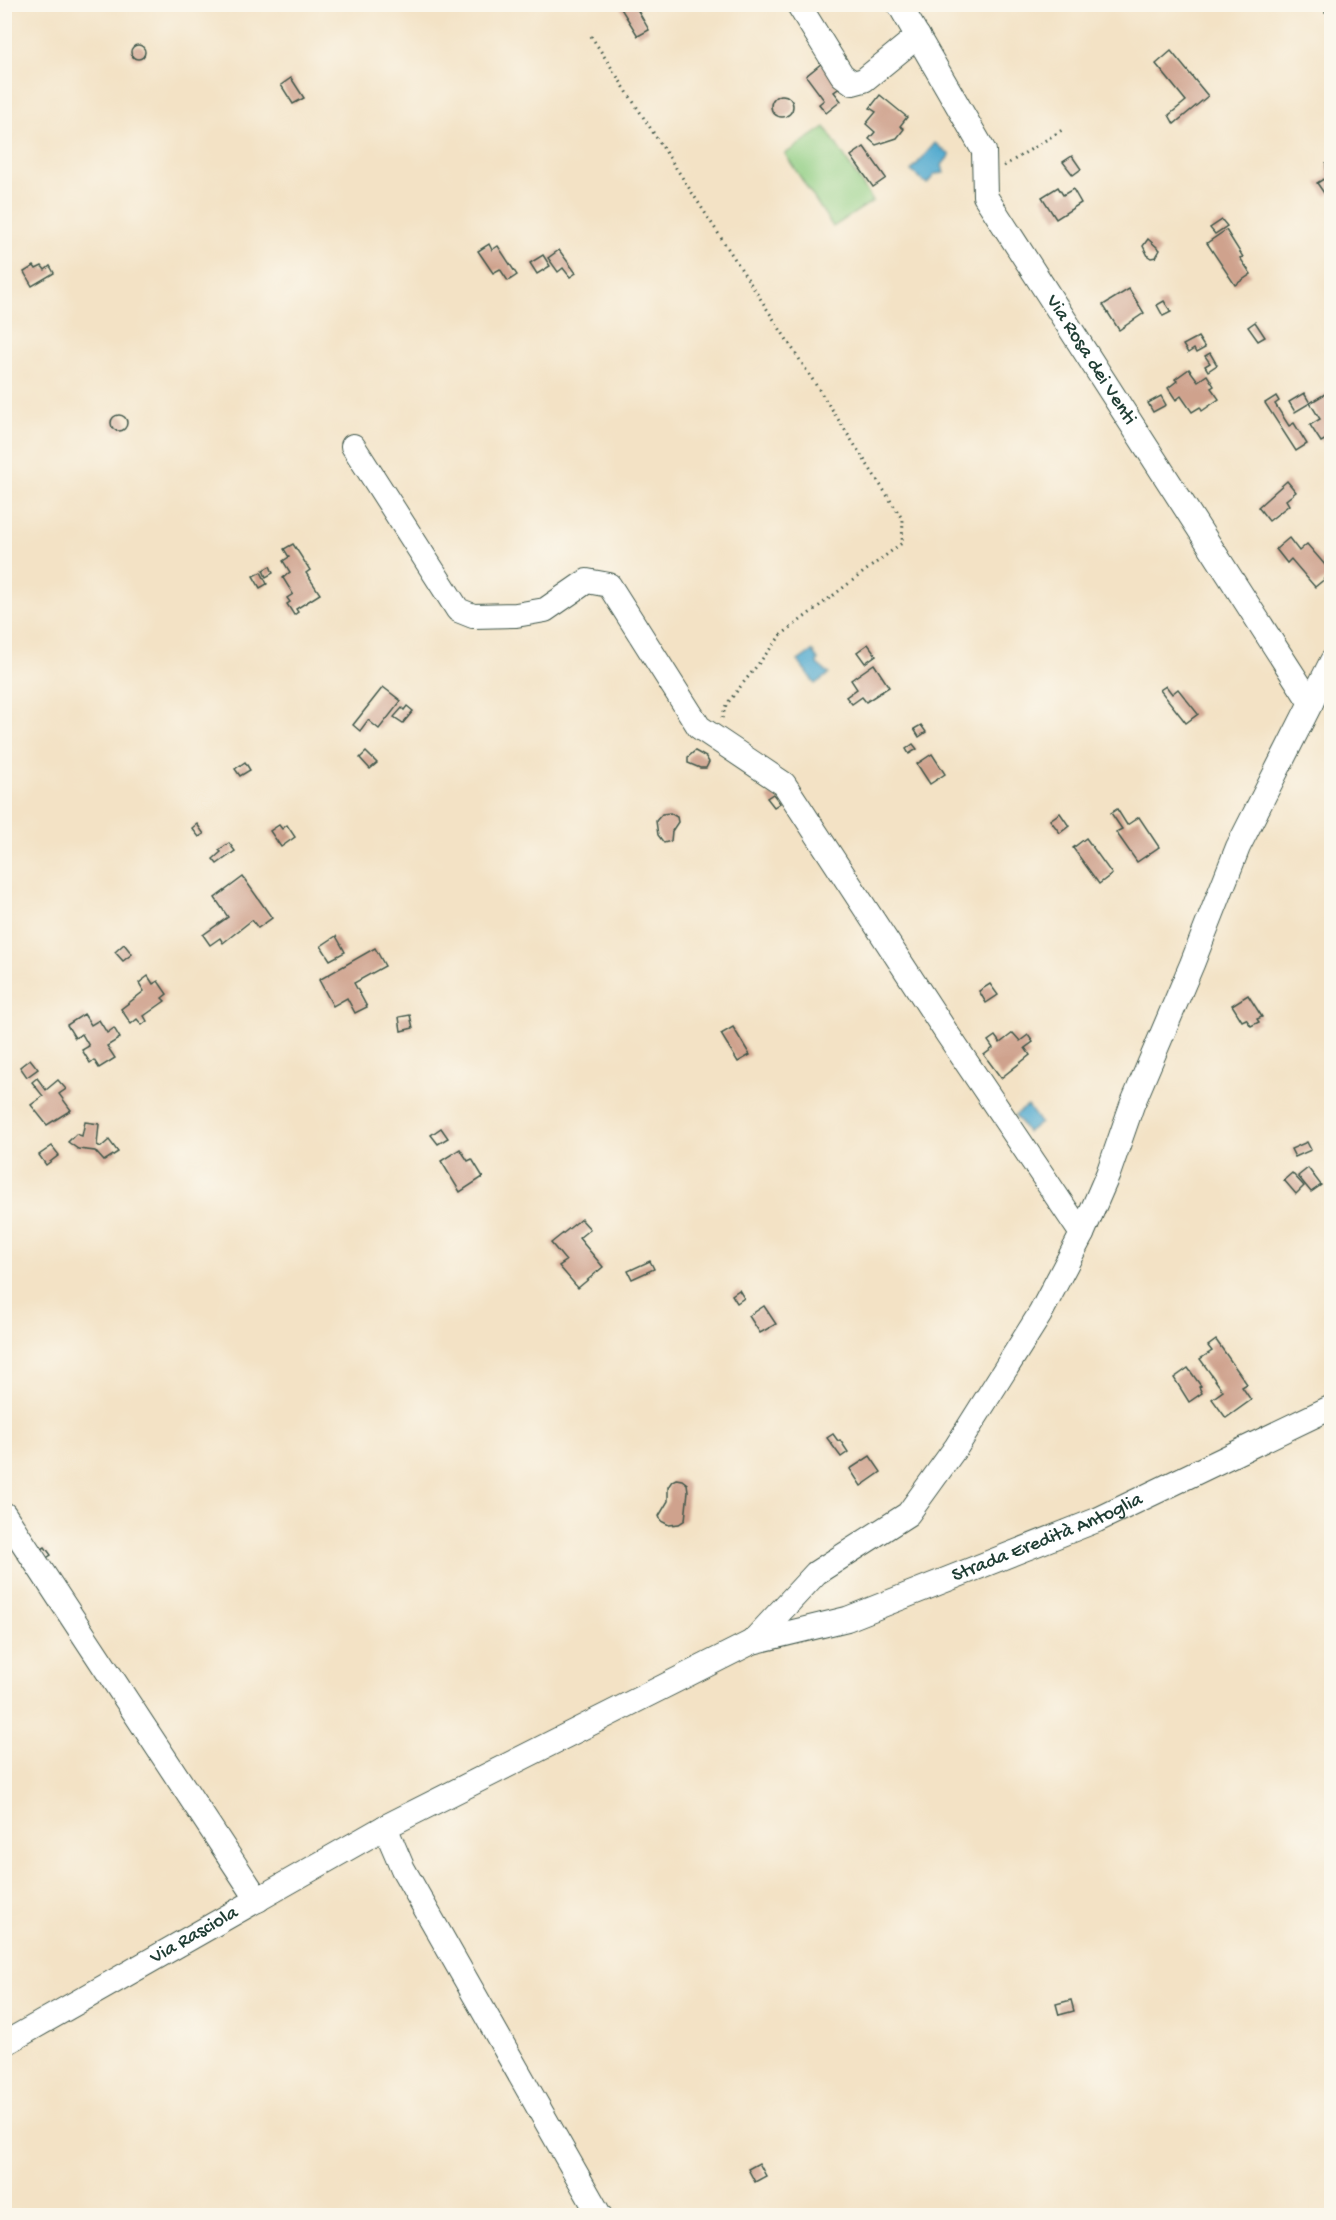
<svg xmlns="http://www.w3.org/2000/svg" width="1336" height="2220" viewBox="0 0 1336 2220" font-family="'Gochi Hand',sans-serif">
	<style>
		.green { fill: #90ce83; stroke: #58865c; stroke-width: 1.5 }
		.water { fill: #52aacf; stroke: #387482; stroke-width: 1.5 }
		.building { fill: #cfa28d }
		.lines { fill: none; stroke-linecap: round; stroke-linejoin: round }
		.minor-casing { stroke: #3f564a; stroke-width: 26 }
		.path { stroke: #3f564a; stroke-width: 3; stroke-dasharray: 1.5 4.5; stroke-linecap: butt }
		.minor { stroke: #fff; stroke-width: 24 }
		.labels { text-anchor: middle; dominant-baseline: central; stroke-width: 6; stroke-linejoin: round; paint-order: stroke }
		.street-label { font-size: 20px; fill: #1f3d34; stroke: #fbf7ec }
	</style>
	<rect width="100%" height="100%" fill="#fbf7ec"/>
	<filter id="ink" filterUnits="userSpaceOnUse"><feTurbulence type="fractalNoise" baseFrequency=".0167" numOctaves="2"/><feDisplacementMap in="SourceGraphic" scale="12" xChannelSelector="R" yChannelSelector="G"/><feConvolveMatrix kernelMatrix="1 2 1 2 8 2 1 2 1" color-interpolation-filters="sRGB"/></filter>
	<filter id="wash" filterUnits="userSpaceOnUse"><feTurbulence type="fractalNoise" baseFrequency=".008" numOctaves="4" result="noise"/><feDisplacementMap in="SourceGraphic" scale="24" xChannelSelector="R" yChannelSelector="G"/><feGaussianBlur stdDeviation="1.35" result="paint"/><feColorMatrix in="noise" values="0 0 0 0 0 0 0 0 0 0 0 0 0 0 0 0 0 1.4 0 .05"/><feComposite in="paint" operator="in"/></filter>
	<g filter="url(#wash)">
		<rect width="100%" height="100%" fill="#f3e2c5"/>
		<polygon class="green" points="825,127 873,201 833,227 785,154"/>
		<g class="water">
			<polygon points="935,143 950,155 942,165 944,173 935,174 927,184 911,171"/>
			<polygon points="812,651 818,659 817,664 829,674 815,684 798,661"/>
			<polygon points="1028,1106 1040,1123 1027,1132 1015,1115"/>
		</g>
		<g id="blocks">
			<g class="building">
				<polygon points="625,4 644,4 637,9 649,30 638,36 620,7"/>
				<polygon points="1327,4 1332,4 1332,14 1325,12"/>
				<circle cx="138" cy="52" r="7"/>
				<polygon points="1171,51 1208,96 1174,124 1169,115 1186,101 1156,64"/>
				<polygon points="822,63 841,87 834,92 841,101 826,113 819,104 824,100 806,76"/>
				<polygon points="291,78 304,98 293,104 281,85"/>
				<polygon points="880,95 907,117 900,126 904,129 897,138 876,145 869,139 875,132 866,124 876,112 870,108"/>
				<circle cx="782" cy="106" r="11"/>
				<polygon points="864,147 886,178 873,187 851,156"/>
				<polygon points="1072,156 1081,169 1073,175 1063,162"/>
				<polygon points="1332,163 1332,192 1326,196 1317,183 1327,177 1326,164"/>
				<polygon points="1058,187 1063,195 1073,189 1081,203 1056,219 1042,197"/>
				<polygon points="1222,220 1227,226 1215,234 1210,228"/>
				<polygon points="1226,230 1243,257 1240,258 1251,274 1235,285 1207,243"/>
				<polygon points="1148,239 1160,250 1156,257 1151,258 1148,256 1143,246"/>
				<polygon points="489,244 492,250 498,246 517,275 508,281 500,269 493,273 478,251"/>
				<polygon points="559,250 576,273 570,277 563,268 558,272 548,258"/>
				<polygon points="543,255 550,266 537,274 530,263"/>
				<polygon points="34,266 36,269 42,266 45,270 50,266 54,273 32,286 24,272"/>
				<polygon points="1129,289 1144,313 1119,330 1103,305"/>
				<polygon points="1164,301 1171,312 1163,316 1157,305"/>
				<polygon points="1255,322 1265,337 1258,341 1248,327"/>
				<polygon points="1198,337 1205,348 1196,353 1194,349 1188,353 1183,345"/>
				<polygon points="1210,353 1217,365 1208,371 1205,366 1210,363 1205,356"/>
				<polygon points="1189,369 1198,381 1207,375 1214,386 1211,388 1219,399 1202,411 1200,407 1192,412 1181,396 1176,400 1168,388 1177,381 1175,379"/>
				<polygon points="1328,392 1332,397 1332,436 1321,442 1310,425 1320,419 1310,403"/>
				<polygon points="1304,393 1310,403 1295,412 1289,402"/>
				<polygon points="1161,396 1166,405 1153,412 1148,403"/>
				<polygon points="1276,396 1279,401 1275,404 1289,426 1294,423 1307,444 1296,451 1265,403"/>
				<circle cx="119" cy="423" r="8"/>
				<polygon points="1287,481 1296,492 1286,500 1289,505 1269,521 1258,507"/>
				<polygon points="1289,538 1299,551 1307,544 1332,573 1315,587 1291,559 1287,563 1276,549"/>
				<polygon points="293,544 310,570 306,573 320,594 296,609 298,612 294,615 287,604 290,602 287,598 293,594 283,578 290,572 283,561 289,557 284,549"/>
				<polygon points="270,566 273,573 266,577 263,570"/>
				<polygon points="261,572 267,584 260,588 253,576"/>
				<polygon points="868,644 876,655 865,663 857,652"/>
				<polygon points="874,664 889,687 866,702 862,697 852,704 846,697 857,689 851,680"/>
				<polygon points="1166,686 1172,694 1178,689 1198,714 1186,723 1160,690"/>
				<polygon points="383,687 401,701 379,729 368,720 360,731 353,725"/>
				<polygon points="407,706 413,711 403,723 394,717 402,708 404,710"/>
				<polygon points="921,725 926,732 919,737 914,729"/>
				<polygon points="913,744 917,749 909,754 906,749"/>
				<polygon points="695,751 706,757 709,762 706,768 700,768 688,763 688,757"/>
				<polygon points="366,752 377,763 370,769 360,758"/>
				<polygon points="932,754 945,774 930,784 917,764"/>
				<polygon points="245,762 250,770 240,776 235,769"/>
				<polygon points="773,794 780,803 774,807 767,798"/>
				<polygon points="1117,809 1127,825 1139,817 1159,847 1137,862 1116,832 1122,829 1111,813"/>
				<polygon points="670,813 677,817 678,822 672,831 671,841 664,843 658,835 656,821 662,814"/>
				<polygon points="1060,813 1069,826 1060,833 1050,820"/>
				<polygon points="197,824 204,834 199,837 192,828"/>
				<polygon points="279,825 282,829 287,825 295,837 281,847 270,831"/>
				<polygon points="1086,838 1112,874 1099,884 1073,848"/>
				<polygon points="229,843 235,851 217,864 213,859 221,852 219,850"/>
				<polygon points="243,877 272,918 258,928 252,920 223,943 220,938 210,945 203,935 228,917 215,898"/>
				<polygon points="336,936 345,952 330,960 321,946"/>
				<polygon points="124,944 132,954 123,961 115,952"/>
				<polygon points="375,948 385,966 354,983 367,1007 355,1013 347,998 333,1006 319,980"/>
				<polygon points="148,976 153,984 158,981 167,994 162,998 165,1001 144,1016 147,1021 142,1025 137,1019 131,1024 121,1009 144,991 139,983"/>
				<polygon points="990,984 998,995 986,1003 979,991"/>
				<polygon points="1248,995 1262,1017 1257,1019 1259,1022 1251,1026 1246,1019 1242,1021 1232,1005"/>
				<polygon points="84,1014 91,1025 99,1020 107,1033 114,1028 120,1038 107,1046 115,1058 99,1068 94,1060 90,1063 82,1050 89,1046 82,1034 75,1038 67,1025"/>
				<polygon points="410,1015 413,1028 401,1031 399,1017"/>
				<polygon points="733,1027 750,1055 738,1062 721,1034"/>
				<polygon points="1013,1033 1020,1041 1028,1035 1033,1042 1025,1048 1030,1055 1001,1078 984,1055 993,1048 988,1041 995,1036 1000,1043"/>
				<polygon points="30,1059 38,1069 27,1077 20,1067"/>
				<polygon points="37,1078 46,1090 58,1080 66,1089 59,1094 71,1110 47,1125 31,1105 43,1096 32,1082"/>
				<polygon points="85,1122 99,1124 97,1145 101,1147 109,1140 118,1152 104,1161 95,1151 78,1149 68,1142 76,1134 82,1136"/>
				<polygon points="441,1128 448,1138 438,1144 431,1135"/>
				<polygon points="1307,1142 1311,1150 1295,1157 1291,1149"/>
				<polygon points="52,1146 59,1155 46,1165 39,1155"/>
				<polygon points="460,1149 468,1161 472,1159 483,1177 460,1192 441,1161"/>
				<polygon points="1308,1168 1321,1185 1311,1192 1298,1176"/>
				<polygon points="1292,1173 1304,1186 1296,1194 1284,1180"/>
				<polygon points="581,1219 590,1229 579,1238 603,1267 578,1288 559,1266 566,1261 551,1243"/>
				<polygon points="650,1261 654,1269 632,1279 628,1271"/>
				<polygon points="739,1290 744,1298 737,1303 732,1295"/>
				<polygon points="764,1306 776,1324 760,1333 749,1316"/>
				<polygon points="1216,1340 1247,1384 1242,1387 1251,1400 1226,1418 1212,1399 1223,1391 1200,1359 1212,1351 1208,1346"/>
				<polygon points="1188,1368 1201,1386 1199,1387 1202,1393 1189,1402 1174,1378"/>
				<polygon points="833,1434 838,1441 840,1440 848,1452 841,1457 827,1438"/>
				<polygon points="870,1456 881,1472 861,1486 850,1469"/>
				<polygon points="676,1479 682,1480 687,1484 688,1491 685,1520 679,1524 669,1525 661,1521 659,1516 668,1501 668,1487 672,1481"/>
				<polygon points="45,1547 51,1555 45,1559 40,1550"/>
				<polygon points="1071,2000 1074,2011 1059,2015 1056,2004"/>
				<polygon points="759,2163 766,2176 755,2182 748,2169"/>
			</g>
		</g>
	</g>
	<g filter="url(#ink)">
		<use href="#blocks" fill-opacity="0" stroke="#3f564a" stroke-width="1.5"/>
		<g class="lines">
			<g class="minor-casing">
				<g id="minor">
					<polyline points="798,4 842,75 853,83 864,80 918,36"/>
					<path id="s1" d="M 899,4 L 984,151 L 985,196 L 1311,703"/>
					<polyline points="353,446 458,610 473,616 516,615 545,610 587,581 609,585 699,727 784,784 948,1035 1082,1234"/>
					<polyline points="4,1514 258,1900"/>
					<path id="s2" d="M 752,1642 L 847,1619 L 1097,1520 L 1332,1407"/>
					<path id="s3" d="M 4,2044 L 385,1827"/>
					<polyline points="600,2216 403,1869 385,1827 752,1642 816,1573 908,1514 957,1446 1040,1314 1082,1234 1108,1174 1132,1105 1192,964 1238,847 1332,661"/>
				</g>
			</g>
			<g class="path">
				<polyline points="591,36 903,520 902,543 781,635 726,705 722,718"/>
				<polyline points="1004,166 1062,130"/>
			</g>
			<use href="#minor" class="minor"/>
		</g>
	</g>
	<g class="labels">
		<g class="street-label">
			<text stroke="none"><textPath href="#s1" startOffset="410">Via Rosa dei Venti</textPath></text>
			<text stroke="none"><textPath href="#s2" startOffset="314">Strada Eredità Antoglia</textPath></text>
			<text stroke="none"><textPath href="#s3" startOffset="219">Via Rasciola</textPath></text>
		</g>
	</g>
	<rect width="1336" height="2220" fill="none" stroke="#fbf7ec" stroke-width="24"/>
</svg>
